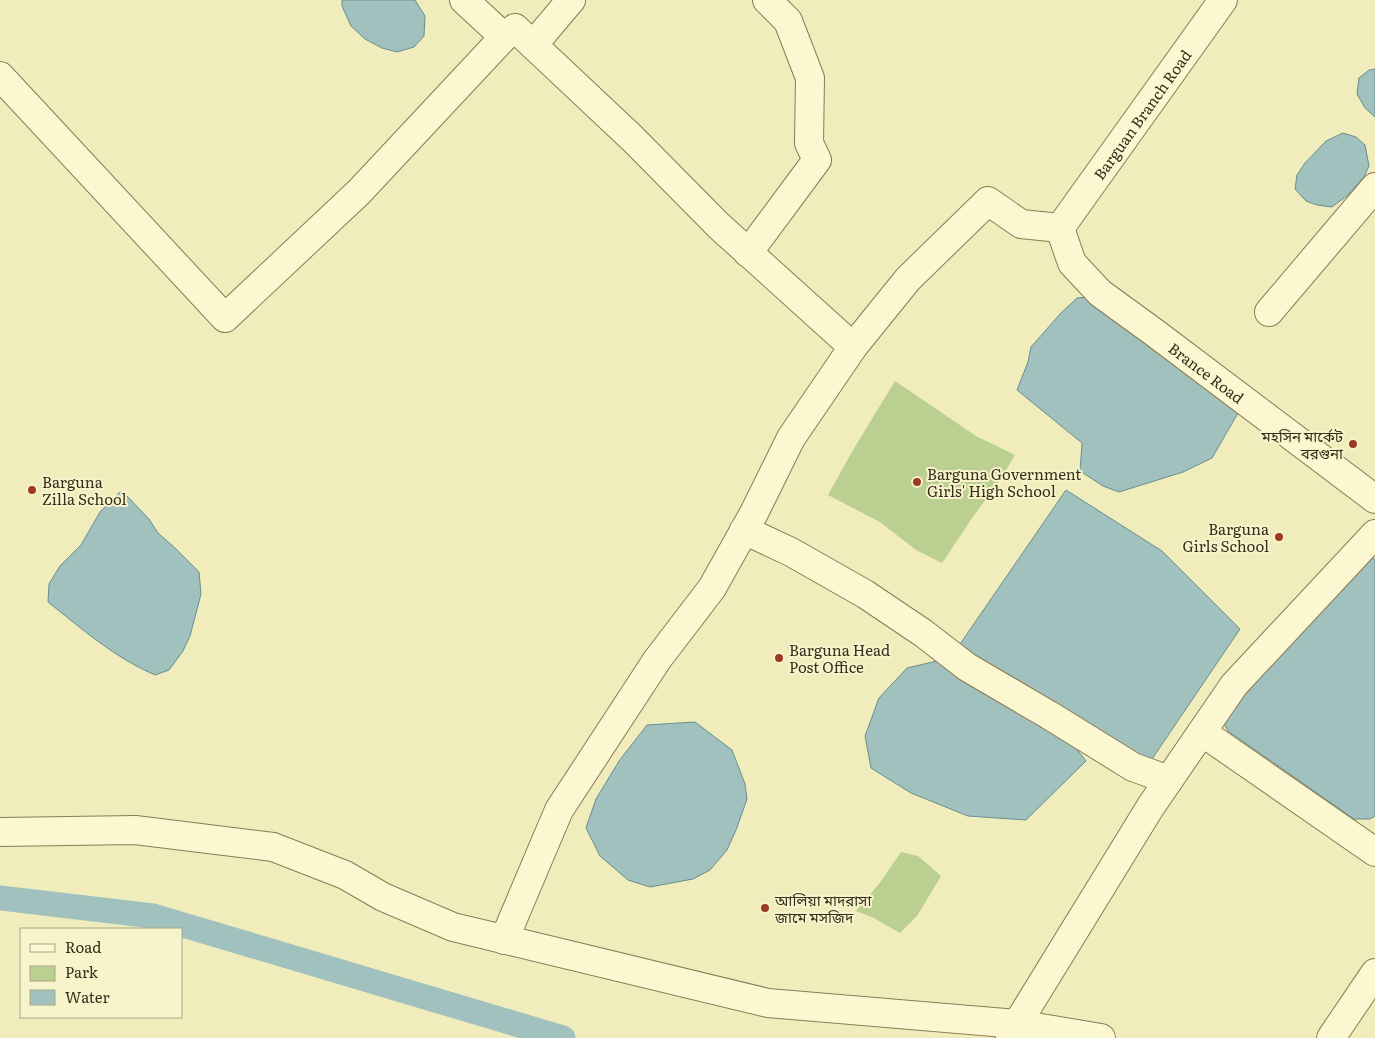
<svg xmlns="http://www.w3.org/2000/svg" width="1375" height="1038" viewBox="0 0 1375 1038" font-family="Literata,'Noto Sans Bengali',serif">
	<style>
		.green { fill: #bacf90 }
		.water { fill: #a1c1be; stroke: #688f8d }
		.lines { fill: none; stroke-linecap: round; stroke-linejoin: round }
		.canal { stroke: #a1c1be; stroke-width: 25 }
		.minor-casing { stroke: #897b55; stroke-width: 30 }
		.minor { stroke: #fbf7d0; stroke-width: 28 }
		.poi-dot { fill: #9c3a21; stroke: #f7f4cc; stroke-width: 2 }
		.labels { text-anchor: middle; dominant-baseline: central; stroke-width: 4; stroke-linejoin: round; paint-order: stroke }
		.street-label { font-size: 15px; fill: #372e1b; stroke: #f7f4cc }
		.poi-label { font-size: 15px; fill: #372e1b; stroke: #f7f4cc; text-anchor: start }
	</style>
	<rect width="100%" height="100%" fill="#f0ecbc"/>
	<g class="green">
		<polygon points="895,381 976,436 1015,455 1000,480 972,518 942,563 916,550 880,522 828,495 853,450"/>
		<polygon points="901,852 918,856 941,876 917,916 900,933 874,918 856,911 879,884"/>
	</g>
	<g class="water">
		<polygon points="342,0 415,0 425,16 424,36 414,47 397,52 382,48 365,39 351,26 342,6"/>
		<polygon points="1375,69 1375,117 1365,108 1357,94 1359,78 1369,70"/>
		<polygon points="1343,133 1356,137 1365,145 1369,166 1364,177 1348,195 1332,207 1317,205 1306,201 1295,189 1297,175 1305,163 1326,141"/>
		<polygon points="1090,297 1176,358 1238,413 1212,458 1183,472 1119,492 1103,486 1080,471 1082,443 1017,390 1028,362 1031,347 1060,314 1077,298"/>
		<polygon points="1066,490 1162,551 1240,629 1150,762 958,647"/>
		<path d="M 120,492 L 127,496 L 149,519 L 158,533 L 174,547 L 199,572 L 201,594 L 190,636 L 183,651 L 169,670 L 155,675 C 115,658 82,629 48,602 L 49,584 L 60,566 L 81,545 L 100,512 Z"/>
		<polygon points="1371,558 1375,559 1375,816 1370,819 1354,819 1228,731 1221,718"/>
		<polygon points="937,661 1020,713 1072,743 1086,761 1026,820 968,816 911,793 871,768 865,736 879,698 907,668"/>
		<polygon points="695,722 732,750 745,784 747,799 736,830 727,850 710,870 693,879 650,887 628,880 600,856 586,828 596,799 619,761 647,725"/>
	</g>
	<g class="lines">
		<polyline class="canal" points="0,898 153,916 563,1038"/>
		<g class="minor-casing">
			<g id="minor">
				<polyline points="504,37 515,28 633,139 719,226 853,347"/>
				<polyline points="533,45 571,0"/>
				<polyline points="0,76 225,318 359,192 504,37 464,0"/>
				<path id="s1" d="M 1060,228 L 1072,263 L 1100,293 L 1155,333 L 1375,499"/>
				<path id="s2" d="M 1060,228 L 1223,0"/>
				<polyline points="748,253 817,160 809,143 810,78 788,21 767,0"/>
				<polyline points="1269,312 1375,187"/>
				<polyline points="744,530 791,552 865,594 923,633 967,667 1049,715 1133,767 1169,780"/>
				<polyline points="1202,732 1375,852"/>
				<polyline points="0,832 135,830 273,847 345,875 383,897 453,927 768,1003 1017,1024 1101,1038"/>
				<polyline points="504,940 559,810 657,660 712,588 754,513 791,438 853,347 908,279 988,201 1021,224 1060,228"/>
				<polyline points="1010,1038 1017,1024 1151,806 1234,685 1375,534"/>
				<polyline points="1331,1038 1375,973"/>
			</g>
		</g>
		<use href="#minor" class="minor"/>
	</g>
	<g class="poi-dot">
		<circle cx="1353" cy="444" r="5"/>
		<circle cx="917" cy="482" r="5"/>
		<circle cx="32" cy="490" r="5"/>
		<circle cx="1279" cy="537" r="5"/>
		<circle cx="779" cy="658" r="5"/>
		<circle cx="765" cy="908" r="5"/>
	</g>
	<g class="labels">
		<g class="street-label">
			<text stroke="none"><textPath href="#s2" startOffset="140">Barguan Branch Road</textPath></text>
			<text stroke="none"><textPath href="#s1" startOffset="211">Brance Road</textPath></text>
		</g>
		<g class="poi-label">
			<text x="1343" y="435" text-anchor="end">মহসিন মার্কেট<tspan x="1343" dy="17">বরগুনা</tspan></text>
			<text x="927" y="473">Barguna Government<tspan x="927" dy="17">Girls' High School</tspan></text>
			<text x="42" y="481">Barguna<tspan x="42" dy="17">Zilla School</tspan></text>
			<text x="1269" y="528" text-anchor="end">Barguna<tspan x="1269" dy="17">Girls School</tspan></text>
			<text x="789" y="649">Barguna Head<tspan x="789" dy="17">Post Office</tspan></text>
			<text x="775" y="899">আলিয়া মাদরাসা<tspan x="775" dy="17">জামে মসজিদ</tspan></text>
		</g>
	</g>
	<rect x="20" y="928" width="162" height="90" fill="#f7f4cc" stroke="#aaa585"/>
	<rect x="30" y="944" width="25" height="8" fill="#fbf7d0" stroke="#aaa585"/>
	<text x="65" y="953" font-size="15" fill="#372e1b">Road</text>
	<rect x="30" y="966" width="25" height="15" fill="#bacf90" stroke="#aaa585"/>
	<text x="65" y="978" font-size="15" fill="#372e1b">Park</text>
	<rect x="30" y="990" width="25" height="15" fill="#a1c1be" stroke="#aaa585"/>
	<text x="65" y="1003" font-size="15" fill="#372e1b">Water</text>
</svg>
